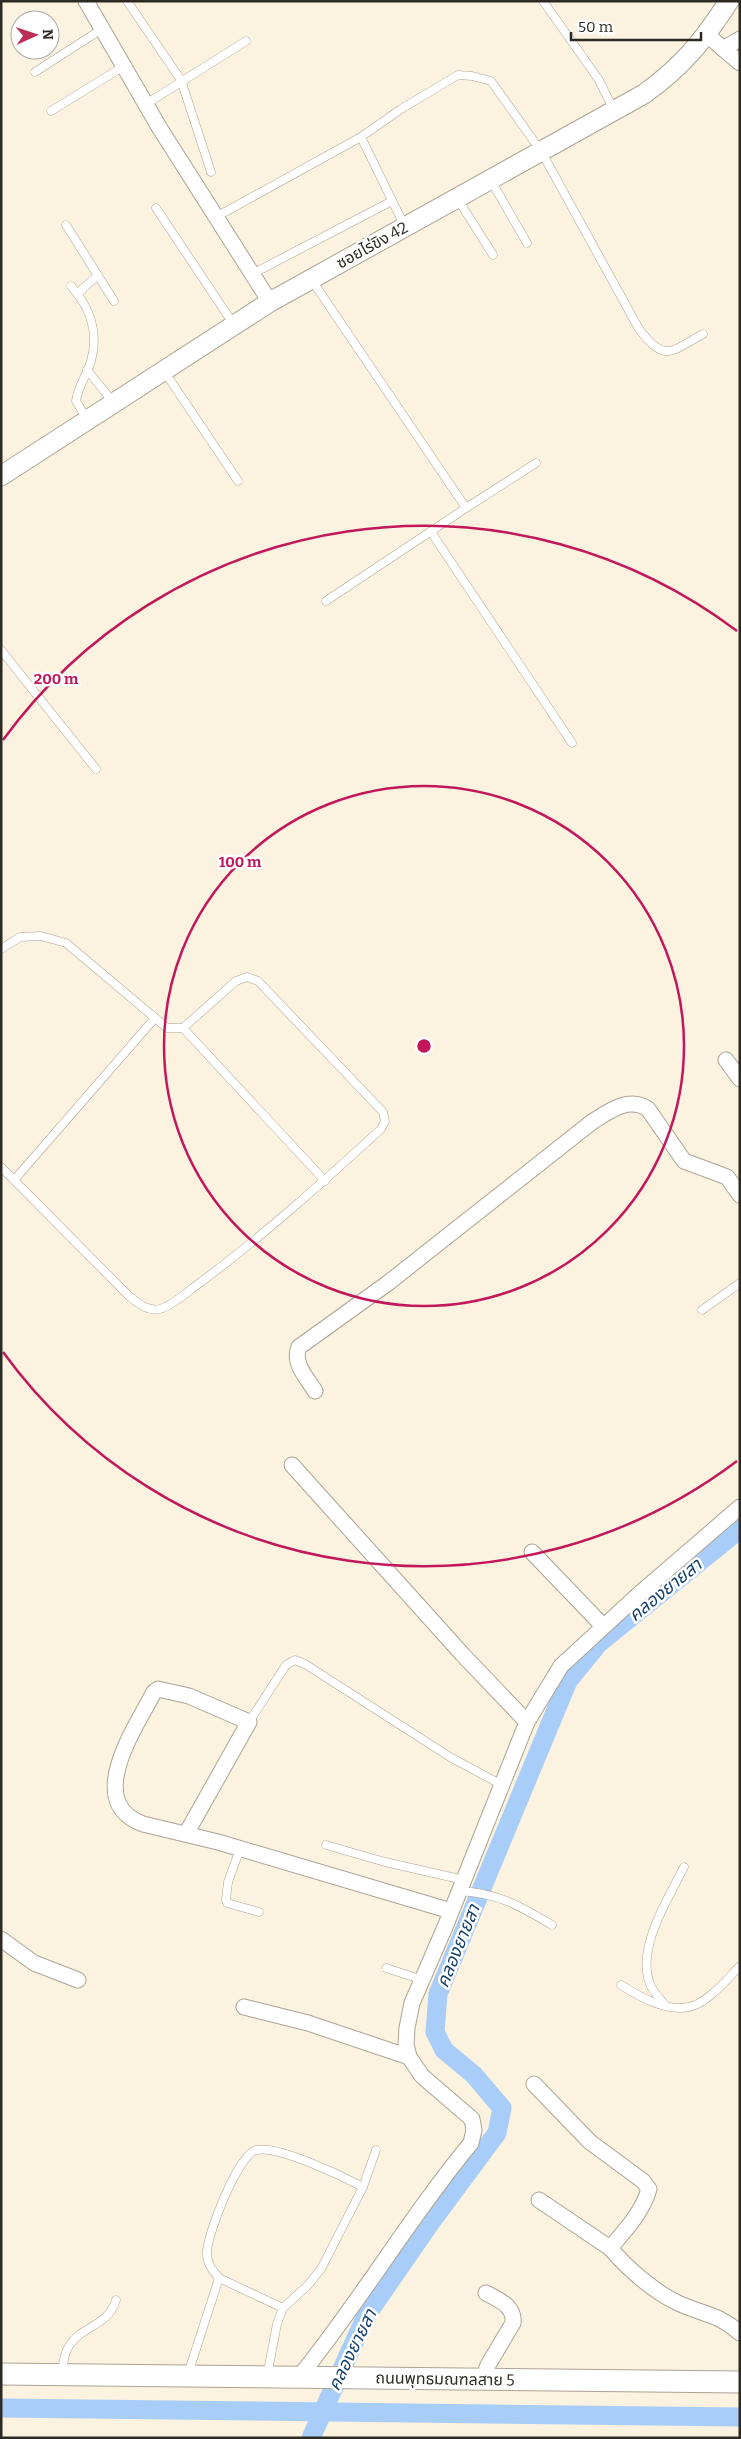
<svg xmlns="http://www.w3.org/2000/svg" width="741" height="2439" viewBox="0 0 741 2439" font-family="Bitter,'Noto Sans Thai',serif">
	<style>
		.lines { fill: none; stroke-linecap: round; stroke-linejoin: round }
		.canal { stroke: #a7cdf8; stroke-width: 19 }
		.service-casing { stroke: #aca392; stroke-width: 9 }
		.minor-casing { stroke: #aca392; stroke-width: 17 }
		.tertiary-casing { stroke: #aca392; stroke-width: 21 }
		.secondary-casing { stroke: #aca392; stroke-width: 23 }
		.service { stroke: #fff; stroke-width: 8 }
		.minor { stroke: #fff; stroke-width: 15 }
		.tertiary { stroke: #fff; stroke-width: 19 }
		.secondary { stroke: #fff; stroke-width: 21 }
		.ring { fill: none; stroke: #c2185b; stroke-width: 2.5 }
		.labels { text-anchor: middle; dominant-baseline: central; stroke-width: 5; stroke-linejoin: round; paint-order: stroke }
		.street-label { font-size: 16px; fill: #2d2a23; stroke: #fff }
		.water-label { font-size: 18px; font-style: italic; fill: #14406d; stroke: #fff }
		.centre { fill: #c2185b; stroke: #fff; stroke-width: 2.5 }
		.ring-label { font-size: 15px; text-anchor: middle; font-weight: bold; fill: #c2185b; stroke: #fff; stroke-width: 5; stroke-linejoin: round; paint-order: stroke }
	</style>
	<rect width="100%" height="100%" fill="#fbf2e0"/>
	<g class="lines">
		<g class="canal">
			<polyline points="1,2408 740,2417"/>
			<polyline points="311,2438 366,2316 431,2222 497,2133 502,2108 474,2075 444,2050 435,2032 438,1994 568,1681 599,1643 740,1529"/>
		</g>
		<g class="service-casing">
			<g id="service">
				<polyline points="127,1 181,80 211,172"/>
				<polyline points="543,1 599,80 614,111"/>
				<polyline points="35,72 102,29"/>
				<polyline points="146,104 246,41"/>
				<polyline points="51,111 124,66"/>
				<path d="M 361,137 L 401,109 L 458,75 L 472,76 L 491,81 L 541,151 L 639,329 C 665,363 670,352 703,334"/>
				<polyline points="490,179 527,243"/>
				<polyline points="457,198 493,255"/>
				<polyline points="156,208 234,325"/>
				<polyline points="216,217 361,137 405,227"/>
				<polyline points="66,225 114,301"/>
				<polyline points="252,274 392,201"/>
				<polyline points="311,279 466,508 536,463"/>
				<path d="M 71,286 C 90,307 99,333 91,361 C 87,375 78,386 76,401 L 88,421"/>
				<polyline points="77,294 98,275"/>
				<polyline points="87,370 114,403"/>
				<polyline points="164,371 238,481"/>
				<polyline points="431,532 572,743"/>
				<polyline points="326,601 466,508"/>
				<polyline points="1,650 96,769"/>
				<path d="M 1,949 L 20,937 L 41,936 L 66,943 L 167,1028 L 183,1028 L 236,981 L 247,977 L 258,981 L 383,1112 L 385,1121 L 381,1129 C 323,1182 264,1235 201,1282 C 189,1290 174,1305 160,1309 C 148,1312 138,1303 129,1296 L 1,1167"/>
				<polyline points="183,1028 325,1181"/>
				<polyline points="15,1179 155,1018"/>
				<polyline points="702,1310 740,1283"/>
				<polyline points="249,1722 286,1665 295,1660 305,1664 450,1757 502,1785"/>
				<polyline points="326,1845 385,1862 464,1880"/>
				<polyline points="240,1849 228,1882 226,1900 227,1903 259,1912"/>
				<path d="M 460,1891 C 498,1893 520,1906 552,1925"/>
				<polyline points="386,1968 423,1980"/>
				<path d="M 621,1985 C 640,1997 666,2012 689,2007 C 707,2004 728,1978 740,1966"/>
				<path d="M 666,2006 C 661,2000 653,1992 650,1984 C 636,1948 668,1899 684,1867"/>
				<polyline points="363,2187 376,2150"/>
				<polyline points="219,2278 283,2308"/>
				<path d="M 62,2372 C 63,2364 64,2353 69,2346 C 82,2325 108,2327 116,2300"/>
				<path d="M 188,2374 L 219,2278 C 213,2271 207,2264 207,2254 C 206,2236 238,2155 256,2150 C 278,2145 342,2176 363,2187 L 321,2269 L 308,2285 L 283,2308 L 277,2324 L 267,2376"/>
			</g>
		</g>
		<g class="minor-casing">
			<g id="minor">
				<polyline points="86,1 159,127 270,302"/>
				<polyline points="706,34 740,63"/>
				<polyline points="723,49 740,39"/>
				<polyline points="726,1060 740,1079"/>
				<path d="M 315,1391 C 307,1378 292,1363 299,1347 L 388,1283 L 592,1122 C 609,1111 629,1096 648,1109 L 684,1161 L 727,1177 L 740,1195"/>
				<polyline points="292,1465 463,1655 527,1722"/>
				<polyline points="532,1552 603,1626"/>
				<path d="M 186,1834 L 249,1722 L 189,1696 L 158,1689 L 154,1692 C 136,1727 83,1802 143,1824 L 218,1842 L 451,1911"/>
				<polyline points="1,1939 34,1963 78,1980"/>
				<polyline points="244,2007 308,2023 409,2057"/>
				<path d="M 534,2084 L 590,2142 L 643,2181 L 649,2189 C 643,2211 625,2231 610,2248 C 627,2268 654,2292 678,2303 C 704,2315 717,2313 740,2333"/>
				<polyline points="539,2200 610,2248"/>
				<path d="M 299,2377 C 360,2302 409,2218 471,2143 L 474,2130 L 472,2119 L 422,2076 L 409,2057 L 406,2044 L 407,2028 L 412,2003 L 445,1927 L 527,1722 L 561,1666 L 638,1595 L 740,1507"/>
				<path d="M 483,2379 L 488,2365 L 513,2323 C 515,2306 499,2300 486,2293"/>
			</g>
		</g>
		<g class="tertiary-casing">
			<path id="tertiary" d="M 1,476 L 270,302 L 644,94 C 683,66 703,41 729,1"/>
		</g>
		<g class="secondary-casing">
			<polyline id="secondary" points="1,2374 740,2382"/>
		</g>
		<use href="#service" class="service"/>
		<use href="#minor" class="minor"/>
		<use href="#tertiary" class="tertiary"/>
		<use href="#secondary" class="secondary"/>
	</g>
	<g class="ring">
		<circle cx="424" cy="1046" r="260"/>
		<path d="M737 1461A520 520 0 0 1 3 1352M3 740A520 520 0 0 1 737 631"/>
	</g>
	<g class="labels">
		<g class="street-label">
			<text transform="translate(372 245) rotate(-29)">ซอยไร่ขิง 42</text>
			<text transform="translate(445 2379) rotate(1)">ถนนพุทธมณฑลสาย 5</text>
		</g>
		<g class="water-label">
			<text transform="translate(665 1590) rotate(-39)">คลองยายสา</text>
			<text transform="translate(458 1946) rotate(-68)">คลองยายสา</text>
			<text transform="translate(352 2350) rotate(-64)">คลองยายสา</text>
		</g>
	</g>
	<circle cx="424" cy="1046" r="8" class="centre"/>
	<g class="ring-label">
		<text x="56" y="684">200 m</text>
		<text x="240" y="867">100 m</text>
	</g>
	<rect width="741" height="2439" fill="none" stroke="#2d2a23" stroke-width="5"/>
	<g transform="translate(35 35) rotate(87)"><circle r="24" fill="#ffffff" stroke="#abaaa7"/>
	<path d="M0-4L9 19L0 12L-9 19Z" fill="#bc2d58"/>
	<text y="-8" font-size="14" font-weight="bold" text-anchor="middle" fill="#2d2a23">N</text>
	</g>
	<path d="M571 32v8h130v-8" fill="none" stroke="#2d2a23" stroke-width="2.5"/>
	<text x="578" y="32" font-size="15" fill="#2d2a23" stroke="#ffffff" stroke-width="4" paint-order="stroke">50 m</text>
</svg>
